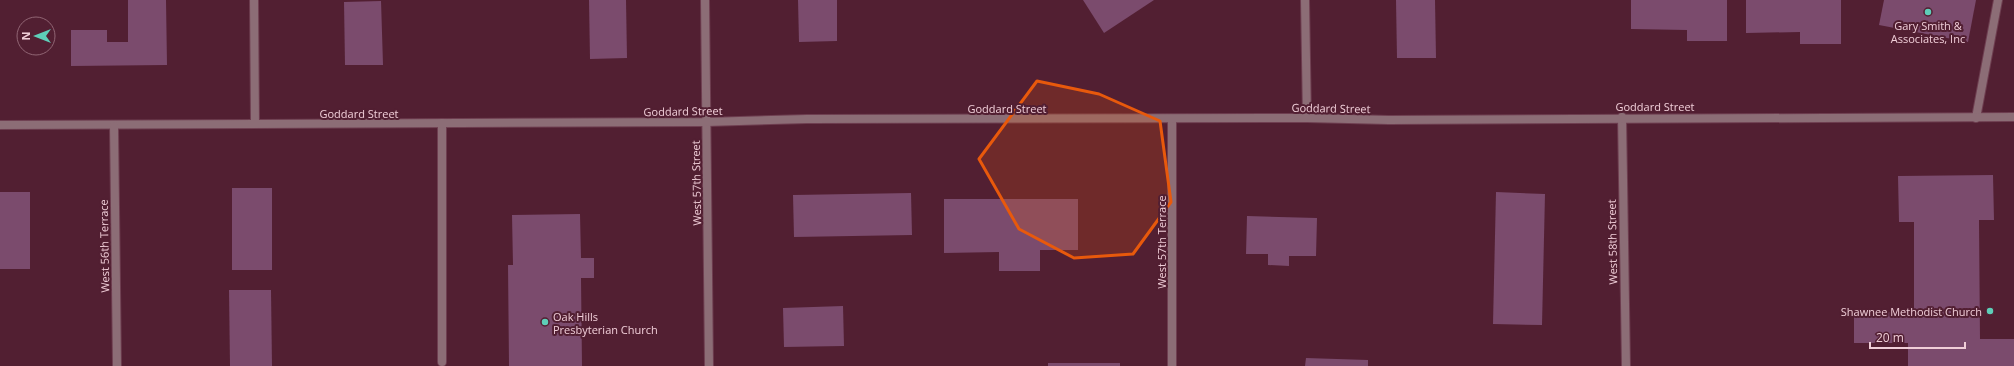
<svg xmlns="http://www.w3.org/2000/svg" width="2014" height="366" viewBox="0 0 2014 366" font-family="'Open Sans',sans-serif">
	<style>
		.building { fill: #7b4b6d }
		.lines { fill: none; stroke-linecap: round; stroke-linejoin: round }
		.lane-casing { stroke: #6e3e50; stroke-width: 10 }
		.street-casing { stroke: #6e3e50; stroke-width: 10 }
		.lane { stroke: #8c6d76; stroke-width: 8 }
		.street { stroke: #8c6d76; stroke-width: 8 }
		.marked { fill: #e8590c; fill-opacity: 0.2; stroke: #e8590c; stroke-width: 3; stroke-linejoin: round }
		.poi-dot { fill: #5eceb8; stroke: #521f32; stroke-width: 1.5 }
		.labels { text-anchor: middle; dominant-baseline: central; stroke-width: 4; stroke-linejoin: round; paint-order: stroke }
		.poi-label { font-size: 11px; fill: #f0ced8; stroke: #521f32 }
		.street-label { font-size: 11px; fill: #f0ced8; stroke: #521f32 }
	</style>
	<rect width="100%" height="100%" fill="#521f32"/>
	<g class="building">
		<polygon points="128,0 166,0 167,65 71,66 71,30 107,30 107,42 128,42"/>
		<polygon points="589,0 626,0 627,58 590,59"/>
		<polygon points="798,0 837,0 837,41 799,42"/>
		<polygon points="1083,0 1154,0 1104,33"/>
		<polygon points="1396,0 1435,0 1436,58 1397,58"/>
		<polygon points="1631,0 1727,0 1727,41 1687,41 1687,30 1631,29"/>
		<polygon points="1746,0 1841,0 1841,44 1800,44 1800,32 1746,33"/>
		<polygon points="1884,0 1976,0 1968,42 1879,25"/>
		<polygon points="381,1 383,65 345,65 344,2"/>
		<polygon points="1993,175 1994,220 1979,220 1980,339 2014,339 2014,366 1908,366 1908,343 1854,343 1854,312 1914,312 1914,222 1899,222 1898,176"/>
		<rect x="232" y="188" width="40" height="82"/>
		<rect x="0" y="192" width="30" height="77"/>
		<polygon points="1496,192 1545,194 1542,325 1493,324"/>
		<polygon points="911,193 912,235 794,237 793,195"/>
		<polygon points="944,199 1078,199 1078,250 1040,250 1040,271 999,271 999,252 944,253"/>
		<polygon points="580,214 581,258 594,258 594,278 581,278 582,366 509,366 508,265 513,265 512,215"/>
		<polygon points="1247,216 1317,218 1316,256 1289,256 1289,266 1268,265 1268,254 1246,254"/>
		<polygon points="229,290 271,290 272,366 230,366"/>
		<polygon points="843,306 844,346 784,347 783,308"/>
		<polygon points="1306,358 1368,360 1368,366 1305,366"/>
		<rect x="1048" y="363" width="72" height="3"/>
	</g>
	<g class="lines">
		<g class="lane-casing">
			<g id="lane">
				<polyline points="1976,118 1998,0"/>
				<polyline points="442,362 442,123"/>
			</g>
		</g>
		<g class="street-casing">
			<g id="street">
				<polyline points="254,0 255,124"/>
				<polyline points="705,0 709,366"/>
				<polyline points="1305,0 1307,118"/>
				<polyline points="1622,117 1626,366"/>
				<polyline points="1172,119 1172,366"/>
				<polyline points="0,125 706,122 807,119 1307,118 1389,120 2014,117"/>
				<polyline points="114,126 117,366"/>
			</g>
		</g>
		<use href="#lane" class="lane"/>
		<use href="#street" class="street"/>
	</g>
	<path class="marked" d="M 1037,81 L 1099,94 L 1160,121 L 1171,202 L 1133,254 L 1074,258 L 1019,229 L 979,159 Z"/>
	<g class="poi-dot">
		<circle cx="1928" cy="12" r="4"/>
		<circle cx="1990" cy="311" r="4"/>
		<circle cx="545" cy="322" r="4"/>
	</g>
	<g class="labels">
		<g class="poi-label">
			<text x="1928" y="25">Gary Smith &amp;<tspan x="1928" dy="13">Associates, Inc</tspan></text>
			<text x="1982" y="311" text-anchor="end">Shawnee Methodist Church</text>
			<text x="553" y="316" text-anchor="start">Oak Hills<tspan x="553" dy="13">Presbyterian Church</tspan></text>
		</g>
		<g class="street-label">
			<text x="1655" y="106">Goddard Street</text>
			<text x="1007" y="108">Goddard Street</text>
			<text transform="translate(1331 108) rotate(1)">Goddard Street</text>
			<text transform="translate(683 111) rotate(-1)">Goddard Street</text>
			<text x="359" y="113">Goddard Street</text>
			<text transform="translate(696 183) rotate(-91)">West 57th Street</text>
			<text transform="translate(1161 242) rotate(-90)">West 57th Terrace</text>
			<text transform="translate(1612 242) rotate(-91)">West 58th Street</text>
			<text transform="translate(104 246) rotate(-91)">West 56th Terrace</text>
		</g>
	</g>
	<g transform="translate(36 36) rotate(270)"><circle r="19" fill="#521f32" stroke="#916574"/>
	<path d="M0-3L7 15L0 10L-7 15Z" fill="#5eceb8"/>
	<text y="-6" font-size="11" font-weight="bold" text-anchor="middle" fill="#f0ced8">N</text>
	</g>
	<path d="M1870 342v6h95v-6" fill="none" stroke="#f0ced8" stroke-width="2"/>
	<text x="1876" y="342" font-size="12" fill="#f0ced8" stroke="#521f32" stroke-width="3" paint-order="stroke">20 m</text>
</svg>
